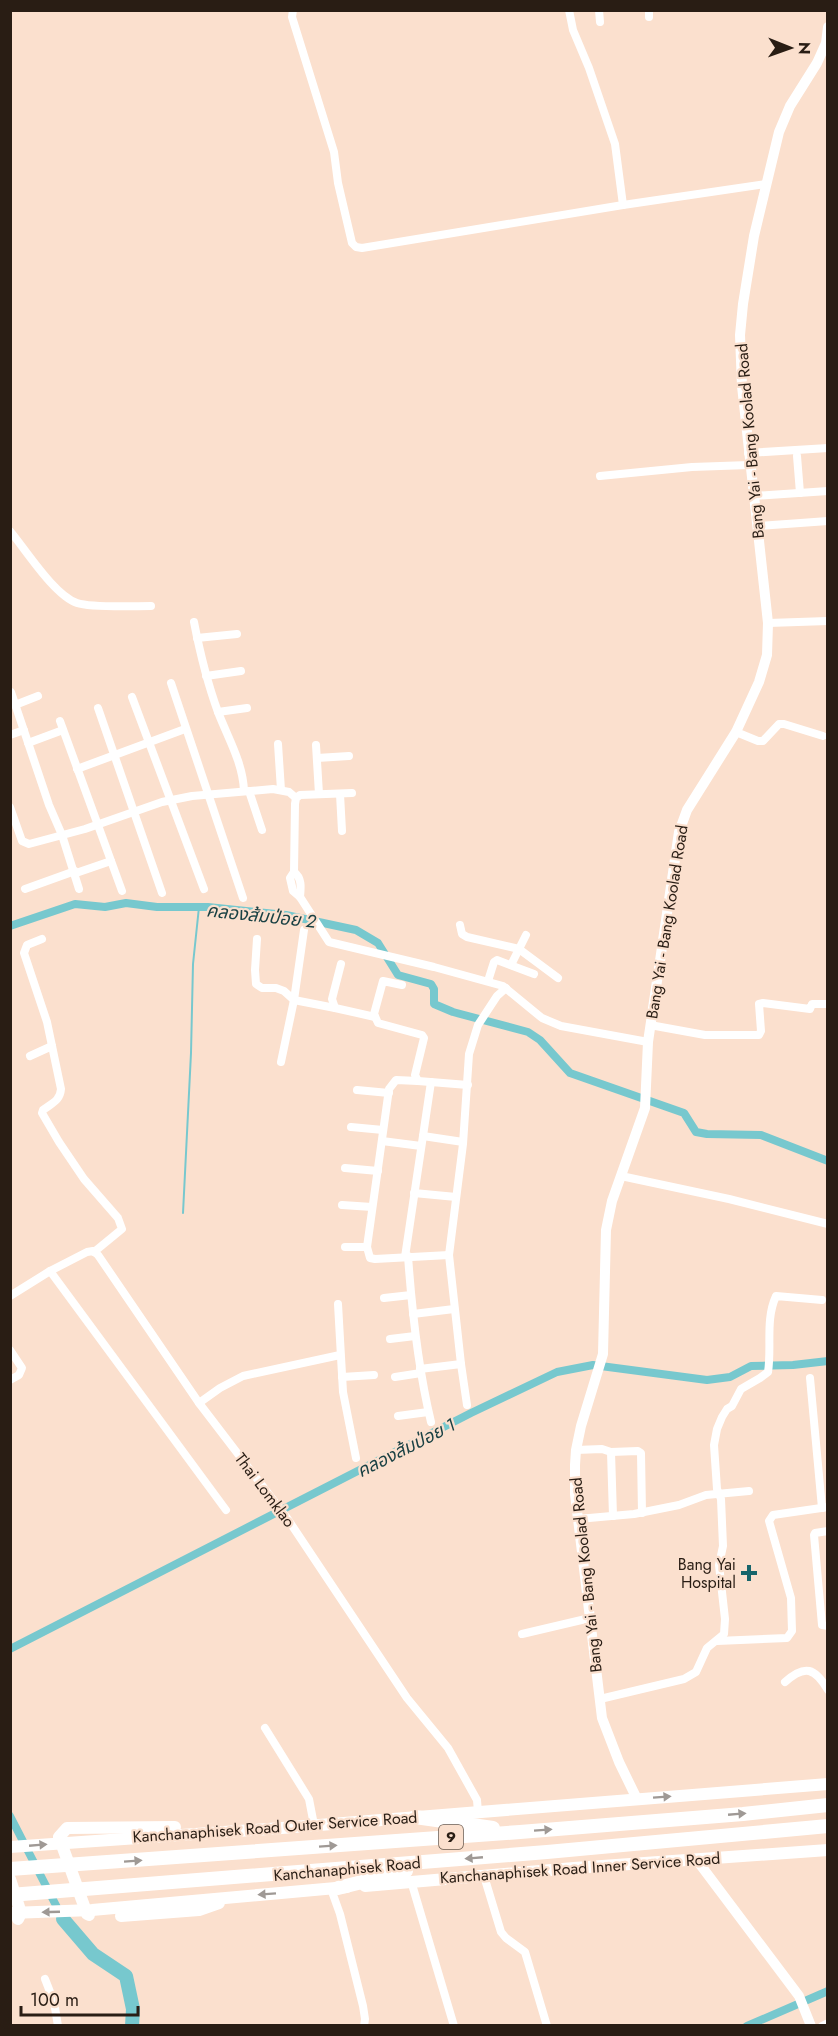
<svg xmlns="http://www.w3.org/2000/svg" width="838" height="2036" viewBox="0 0 838 2036" font-family="Jost,'Noto Sans Thai',sans-serif">
	<style>
		.lines { fill: none; stroke-linecap: round; stroke-linejoin: round }
		.stream { stroke: #77c8ce; stroke-width: 2 }
		.canal { stroke: #77c8ce; stroke-width: 8 }
		.river { stroke: #77c8ce; stroke-width: 14 }
		.minor { stroke: #fff; stroke-width: 8 }
		.tertiary { stroke: #fff; stroke-width: 10 }
		.secondary { stroke: #fff; stroke-width: 12 }
		.trunk { stroke: #fff; stroke-width: 14 }
		.oneway { fill: #9f9995 }
		.poi-dot { fill: #17656b; stroke: #fbe0ce; stroke-width: 2 }
		.labels { text-anchor: middle; dominant-baseline: central; stroke-width: 4.5; stroke-linejoin: round; paint-order: stroke }
		.shield { fill: #fbe0ce; stroke: #68584c; stroke-width: 1.5 }
		.shield-label { font-size: 15px; font-weight: bold; fill: #291d14 }
		.street-label { font-size: 16px; fill: #291d14; stroke: #fbe0ce }
		.poi-label { font-size: 16px; fill: #291d14; stroke: #fbe0ce; text-anchor: end }
		.water-label { font-size: 18px; font-style: italic; fill: #1a4144; stroke: #fbe0ce }
	</style>
	<rect width="100%" height="100%" fill="#fbe0ce"/>
	<g class="lines">
		<polyline class="stream" points="183,1213 191,1053 193,964 199,907"/>
		<g class="canal">
			<polyline points="10,926 75,904 105,907 126,903 157,907 208,907 286,915 356,930 378,943 398,975 431,984 434,989 434,1004 453,1012 528,1032 540,1040 570,1073 684,1113 696,1132 707,1134 761,1135 828,1161"/>
			<polyline points="10,1649 471,1413 557,1372 593,1365 707,1380 730,1377 751,1366 793,1365 828,1361"/>
			<polyline points="10,1816 63,1919"/>
			<polyline points="747,2026 828,1991"/>
		</g>
		<polyline class="river" points="63,1919 93,1954 126,1976 133,2009 132,2026"/>
		<g class="minor">
			<polyline points="293,10 292,17 334,152 338,183 352,243 356,247 362,248 623,205 766,184"/>
			<polyline points="569,10 573,30 589,68 615,144 623,205"/>
			<polyline points="599,10 600,22"/>
			<polyline points="649,10 649,17"/>
			<polyline points="748,453 828,448"/>
			<polyline points="797,456 800,493"/>
			<polyline points="600,476 692,467 749,465"/>
			<polyline points="754,496 828,491"/>
			<polyline points="758,526 828,521"/>
			<path d="M 10,531 C 26,550 54,595 77,603 C 92,608 133,606 151,606"/>
			<path d="M 194,622 C 200,653 207,682 218,712 C 228,738 243,763 244,791"/>
			<polyline points="768,623 828,621"/>
			<polyline points="197,638 237,634"/>
			<polyline points="206,676 241,671"/>
			<polyline points="171,683 243,898"/>
			<polyline points="11,692 49,805 62,835 79,889"/>
			<polyline points="132,697 204,889"/>
			<polyline points="15,705 38,696"/>
			<polyline points="98,708 162,893"/>
			<polyline points="218,712 247,708"/>
			<polyline points="60,721 122,891"/>
			<polyline points="736,732 758,741 763,741 779,724 784,724 823,736"/>
			<polyline points="10,735 24,730"/>
			<polyline points="28,743 63,730"/>
			<polyline points="278,744 281,790"/>
			<polyline points="316,745 319,794"/>
			<polyline points="317,758 349,756"/>
			<polyline points="77,769 185,729"/>
			<polyline points="249,791 262,830"/>
			<polyline points="352,793 300,795 296,798 295,804 294,872 290,878 293,891 300,897 329,942 434,967 503,986 542,1018 561,1026 648,1042"/>
			<polyline points="340,794 342,831"/>
			<polyline points="10,807 22,841 29,844 85,829 162,802 192,796 273,789 289,792 296,798"/>
			<path d="M 294,872 C 302,878 301,887 300,897"/>
			<polyline points="76,873 111,861"/>
			<polyline points="25,889 75,871"/>
			<polyline points="460,925 462,934 467,937 519,949 558,978"/>
			<path d="M 42,939 L 27,945 L 24,953 L 47,1022 L 61,1089 C 60,1101 52,1103 43,1110 L 42,1113 L 59,1142 L 84,1179 L 118,1218 L 122,1229 L 94,1252"/>
			<polyline points="257,939 255,970 256,984 262,988 276,988 284,991 294,1000 335,1008"/>
			<polyline points="341,964 332,999 335,1008 375,1017"/>
			<polyline points="511,965 526,935"/>
			<polyline points="488,981 494,962 497,960 534,974"/>
			<polyline points="402,985 383,981 374,1014 378,1023 422,1035 424,1038 415,1075 418,1081 468,1085"/>
			<polyline points="650,1025 705,1035 759,1035 761,1031 759,1004 763,1003 810,1009 812,1004 828,1004"/>
			<polyline points="30,1056 52,1046"/>
			<polyline points="281,1062 294,1000 304,930"/>
			<polyline points="418,1081 396,1080 389,1089 367,1247 370,1258 375,1259 449,1255"/>
			<polyline points="357,1090 389,1093"/>
			<polyline points="351,1127 383,1130"/>
			<polyline points="423,1136 463,1142"/>
			<polyline points="382,1141 421,1146"/>
			<polyline points="345,1168 378,1171"/>
			<polyline points="621,1176 729,1199 828,1224"/>
			<polyline points="414,1193 456,1197"/>
			<polyline points="342,1205 372,1207"/>
			<polyline points="345,1247 367,1247"/>
			<path d="M 408,1256 C 412,1312 418,1368 431,1422"/>
			<polyline points="405,1257 431,1082"/>
			<polyline points="50,1271 226,1510"/>
			<polyline points="10,1296 50,1271 87,1252 93,1251 98,1255 199,1403 287,1518 407,1698 448,1748 477,1800 478,1812"/>
			<polyline points="384,1298 411,1295"/>
			<polyline points="338,1304 343,1392 356,1458"/>
			<polyline points="413,1314 454,1309"/>
			<polyline points="390,1339 415,1336"/>
			<polyline points="10,1350 22,1368 19,1375 10,1380"/>
			<polyline points="420,1369 461,1364"/>
			<polyline points="342,1377 374,1375"/>
			<polyline points="395,1377 421,1373"/>
			<polyline points="810,1378 822,1508"/>
			<polyline points="199,1403 220,1388 243,1376 340,1355"/>
			<polyline points="467,1405 461,1364 449,1255 463,1144 469,1054 478,1025 497,996 506,988"/>
			<polyline points="398,1416 428,1412"/>
			<polyline points="576,1450 602,1449 611,1452 613,1516"/>
			<polyline points="611,1452 638,1451 641,1453 642,1513"/>
			<polyline points="578,1519 634,1514 679,1505 706,1495 749,1491"/>
			<polyline points="828,1531 815,1533 814,1535 822,1625 828,1626"/>
			<polyline points="522,1634 590,1618"/>
			<polyline points="717,1641 787,1638 792,1631 791,1598 769,1521 773,1515 828,1507"/>
			<path d="M 785,1682 C 805,1664 815,1668 828,1690"/>
			<path d="M 600,1699 L 684,1679 L 696,1672 L 707,1648 L 724,1634 L 725,1619 L 719,1565 L 723,1546 L 721,1499 L 717,1489 L 714,1445 L 717,1429 L 722,1417 L 727,1409 L 732,1406 L 741,1389 L 760,1378 L 768,1372 C 772,1347 765,1320 776,1296 L 822,1300"/>
			<polyline points="265,1728 309,1799 314,1825"/>
			<polyline points="484,1876 501,1932 506,1938 525,1952 547,2026"/>
			<polyline points="411,1881 454,2026"/>
			<polyline points="331,1889 340,1914 363,2006 365,2019 364,2026"/>
			<polyline points="45,1979 54,2002 58,2026"/>
			<polyline points="822,2026 828,2023"/>
		</g>
		<g class="tertiary">
			<polyline points="637,1799 619,1762 602,1718 575,1494 575,1465 576,1450 581,1426 603,1354 606,1230 612,1201 645,1108 648,1042 679,832 687,810 736,732 759,682 767,655 768,623 742,386 740,335 743,304 754,236 779,132 790,106 817,63 826,43 828,27"/>
			<polyline points="696,1859 799,1996 811,2026"/>
		</g>
		<g class="secondary">
			<polyline points="10,1847 282,1828 828,1784"/>
			<polyline points="10,1879 21,1913 18,1919"/>
			<polyline points="365,1886 574,1868 828,1850"/>
			<polyline points="10,1913 92,1910 347,1887"/>
			<polyline points="89,1915 87,1914 59,1837 67,1828 175,1827"/>
			<polyline points="121,1916 199,1910 219,1903"/>
		</g>
		<g class="trunk">
			<polyline points="415,1817 493,1828"/>
			<polyline points="10,1869 520,1832 743,1814 828,1805"/>
			<polyline points="338,1888 406,1871"/>
			<polyline points="10,1895 547,1852 828,1826"/>
		</g>
	</g>
	<defs><path id="oneway-solid" d="M-6-.8H1V-3.2L6.5 0L1 3.2V.8H-6Z" transform="scale(1.5)"/></defs>
	<g class="oneway">
		<use href="#oneway-solid" transform="translate(662 1797) rotate(-4)"/>
		<use href="#oneway-solid" transform="translate(737 1814) rotate(-5)"/>
		<use href="#oneway-solid" transform="translate(543 1830) rotate(-4)"/>
		<use href="#oneway-solid" transform="translate(38 1845) rotate(-5)"/>
		<use href="#oneway-solid" transform="translate(328 1846) rotate(-4)"/>
		<use href="#oneway-solid" transform="translate(474 1858) rotate(175)"/>
		<use href="#oneway-solid" transform="translate(133 1861) rotate(-4)"/>
		<use href="#oneway-solid" transform="translate(267 1894) rotate(176)"/>
		<use href="#oneway-solid" transform="translate(51 1912) rotate(178)"/>
	</g>
	<path class="poi-dot" d="M746 1564h6v6h6v6h-6v6h-6v-6h-6v-6h6z"/>
	<g class="labels">
		<rect class="shield" x="439" y="1825" width="24" height="24" rx="4.5"/>
		<g class="shield-label">
			<text x="451" y="1837">9</text>
		</g>
		<g class="street-label">
			<text transform="translate(750 441) rotate(-95)">Bang Yai - Bang Koolad Road</text>
			<text transform="translate(667 922) rotate(-81)">Bang Yai - Bang Koolad Road</text>
			<text transform="translate(265 1490) rotate(53)">Thai Lomklao</text>
			<text transform="translate(586 1575) rotate(-96)">Bang Yai - Bang Koolad Road</text>
			<text transform="translate(275 1827) rotate(-4)">Kanchanaphisek Road Outer Service Road</text>
			<text transform="translate(580 1868) rotate(-4)">Kanchanaphisek Road Inner Service Road</text>
			<text transform="translate(347 1869) rotate(-5)">Kanchanaphisek Road</text>
		</g>
		<g class="poi-label">
			<text x="736" y="1564">Bang Yai<tspan x="736" dy="18">Hospital</tspan></text>
		</g>
		<g class="water-label">
			<text transform="translate(261 916) rotate(6)">คลองส้มป่อย 2</text>
			<text transform="translate(406 1448) rotate(-27)">คลองส้มป่อย 1</text>
		</g>
	</g>
	<rect width="838" height="2036" fill="none" stroke="#291d14" stroke-width="24"/>
	<g transform="translate(790 48) rotate(91)" stroke="#fbe0ce" stroke-width="4.5" paint-order="stroke">
	<path d="M0-4.5L10 22L0 15L-10 22Z" fill="#291d14"/>
	<text y="-9" font-size="16" font-weight="bold" text-anchor="middle" fill="#291d14">N</text>
	</g>
	<path d="M21 2006v9h117v-9" fill="none" stroke="#291d14" stroke-width="3"/>
	<text x="30" y="2006" font-size="18" fill="#291d14" stroke="#fbe0ce" stroke-width="4.5" paint-order="stroke">100 m</text>
</svg>
